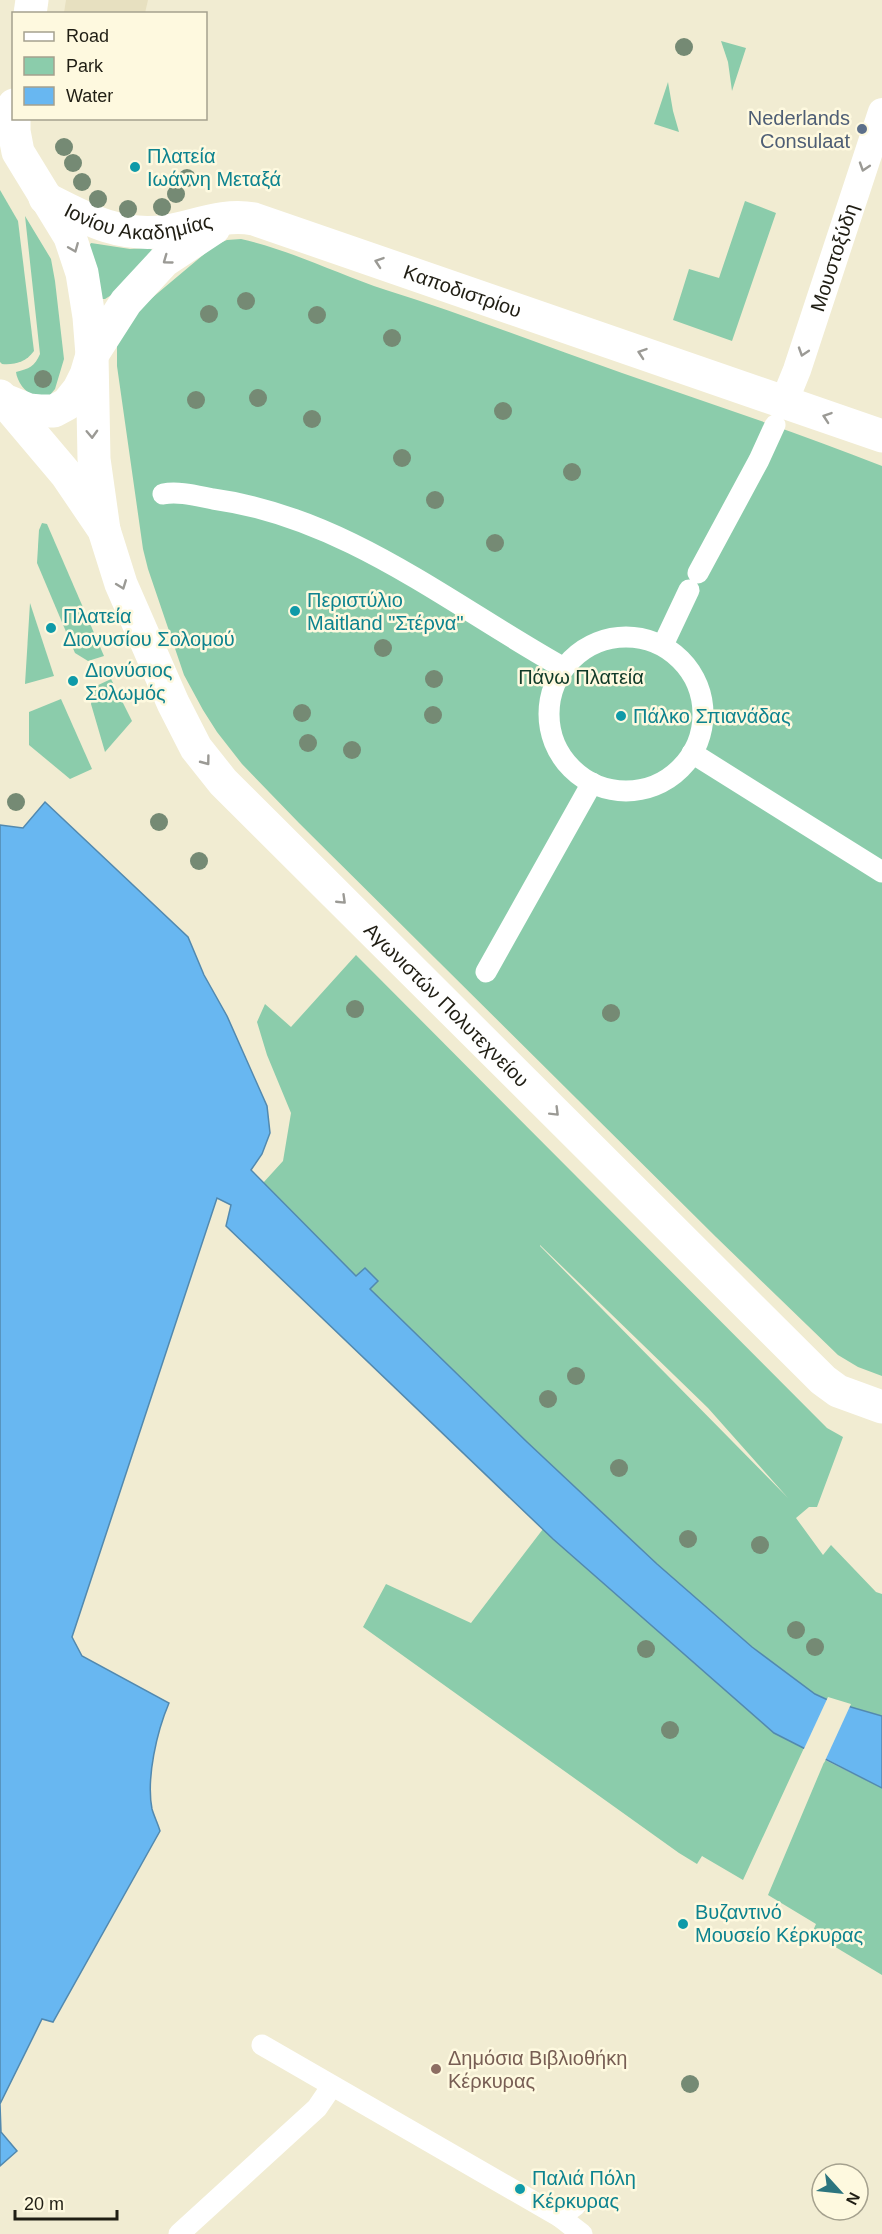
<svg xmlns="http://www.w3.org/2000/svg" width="882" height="2234" viewBox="0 0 882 2234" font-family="Helvetica,sans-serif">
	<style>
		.built { fill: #e7e0c0 }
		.green { fill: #8bccab; fill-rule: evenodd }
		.water { fill: #68b7f1; stroke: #5289af; stroke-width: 1.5 }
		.pier { fill: #f1ecd2 }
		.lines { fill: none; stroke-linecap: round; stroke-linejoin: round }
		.pedestrian { stroke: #fff; stroke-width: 21 }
		.minor { stroke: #fff; stroke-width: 28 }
		.tertiary { stroke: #fff; stroke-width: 33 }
		.secondary { stroke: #fff; stroke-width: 33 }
		.tree { fill: #758a74 }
		.oneway { stroke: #9b9a95 }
		.service-dot { fill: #5c6f8a; stroke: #fef9df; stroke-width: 2 }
		.culture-dot { fill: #0f9aa8; stroke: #fef9df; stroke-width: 2 }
		.education-dot { fill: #8d6e63; stroke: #fef9df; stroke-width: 2 }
		.labels { text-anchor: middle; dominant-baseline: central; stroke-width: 5; stroke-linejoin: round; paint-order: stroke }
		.service-label { font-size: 20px; fill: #4e5e75; stroke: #fef9df; text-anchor: end }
		.culture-label { font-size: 20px; fill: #0d838f; stroke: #fef9df; text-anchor: start }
		.street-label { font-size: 20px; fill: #201e14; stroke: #fef9df }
		.park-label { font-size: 20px; fill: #0f3a28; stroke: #fef9df }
		.education-label { font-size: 20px; fill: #785e54; stroke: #fef9df; text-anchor: start }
	</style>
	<rect width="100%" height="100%" fill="#f1ecd2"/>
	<polygon class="built" points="66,0 148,0 145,13 64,13"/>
	<g class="green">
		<polygon points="721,41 746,48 732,91 728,62"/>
		<polygon points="668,82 673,111 679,132 654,124"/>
		<path d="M 0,190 L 18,221 L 34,351 C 26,362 15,365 2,364 L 0,362 Z"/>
		<polygon points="745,201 776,213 732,341 673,320 689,269 719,278"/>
		<path d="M 25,216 L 51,259 L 55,281 L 64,359 L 55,389 L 50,395 C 46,395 39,397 34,395 C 25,393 17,381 16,372 C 29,369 35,366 40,354 Z"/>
		<path d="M 241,239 C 291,250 337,274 386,290 C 465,315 543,345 622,373 C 709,403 796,432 882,466 L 882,1376 L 858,1367 L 838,1355 L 716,1237 L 299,823 L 242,764 L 217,732 L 203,710 L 184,675 L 148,569 L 143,549 L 117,366 L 117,344 L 140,308 L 215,245 L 227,240 Z"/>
		<polygon points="91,243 130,249 148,248 153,250 113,294 105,299 100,299 88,248"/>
		<polygon points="42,523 47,524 104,656 88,661 75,653 37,563 39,530"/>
		<polygon points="30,603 54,676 25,684"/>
		<polygon points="111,679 132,721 105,752 91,704 94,687"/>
		<polygon points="61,699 92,769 70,779 29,745 29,712"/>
		<path d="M 356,955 L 827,1428 L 843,1437 L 817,1507 L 809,1507 L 796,1518 L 823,1555 L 831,1545 L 876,1592 L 882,1594 L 882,1716 L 830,1701 L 815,1694 L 752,1647 L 657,1564 L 527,1442 L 370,1289 L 378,1281 L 365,1268 L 356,1276 L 263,1183 L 283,1161 L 291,1113 L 267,1055 L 257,1022 L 265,1004 L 291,1027 ZM 540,1245 L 708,1408 L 788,1498 L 540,1246 Z"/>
		<polygon points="543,1529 774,1733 804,1748 743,1880 702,1856 697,1864 679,1853 363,1627 386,1584 471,1623"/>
		<polygon points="825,1760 882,1788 882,1975 812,1933 816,1924 768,1895"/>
	</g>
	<path class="water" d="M 45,802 L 188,937 L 204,975 L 227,1016 L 267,1106 L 270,1133 L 262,1154 L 251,1170 L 356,1276 L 365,1268 L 378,1281 L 370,1289 L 527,1442 L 657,1564 L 752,1647 L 815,1694 L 830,1701 L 882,1716 L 882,1788 L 774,1733 L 553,1539 L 226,1226 L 231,1205 L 217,1198 L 72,1637 L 82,1656 L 169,1703 C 157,1731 146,1778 152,1809 C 154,1816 158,1824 160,1831 L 53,2022 L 42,2019 L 0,2104 L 1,2132 L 17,2151 L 0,2166 L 0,825 L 23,828 Z"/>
	<polygon class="pier" points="828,1697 851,1704 824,1763 803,1751"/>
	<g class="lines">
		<g class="pedestrian">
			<path d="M 163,494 C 179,491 197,496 213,499 C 345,517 451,605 564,668"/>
			<polyline points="698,573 759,460 775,425"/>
			<circle cx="626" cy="714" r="77"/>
			<polyline points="663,645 689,590"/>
			<polyline points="692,753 882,872"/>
			<polyline points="486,972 592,783"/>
			<polyline points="262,2045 560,2217"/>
			<polyline points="576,2205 560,2217 582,2234"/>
			<polyline points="179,2234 317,2108 332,2086"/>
		</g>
		<path class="minor" id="s1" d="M 784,402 L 797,370 L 882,112"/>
		<g class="tertiary">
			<polyline points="30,14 32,0"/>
			<polyline points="14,105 14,131 18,152 70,237 82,273 89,317 92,355 94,459 104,530"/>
			<path id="s2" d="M 45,198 C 86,219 119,238 167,231 C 196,226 224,213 254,219 L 882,436"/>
			<polyline points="2,399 29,410 40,411 54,411 67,404 79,389 86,375 92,355 126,302 164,261 214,228"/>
		</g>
		<path class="secondary" id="s3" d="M 0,396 L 66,474 L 104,530 L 121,584 L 173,703 L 196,748 L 223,782 L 823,1380 L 838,1391 L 882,1407"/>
	</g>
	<g class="tree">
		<circle cx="684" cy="47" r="9"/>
		<circle cx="64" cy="147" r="9"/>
		<circle cx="73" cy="163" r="9"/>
		<circle cx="187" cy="178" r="9"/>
		<circle cx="82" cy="182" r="9"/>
		<circle cx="176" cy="194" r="9"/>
		<circle cx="98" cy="199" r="9"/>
		<circle cx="162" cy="207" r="9"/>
		<circle cx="128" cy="209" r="9"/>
		<circle cx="246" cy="301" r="9"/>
		<circle cx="209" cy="314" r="9"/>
		<circle cx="317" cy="315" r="9"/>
		<circle cx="392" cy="338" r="9"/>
		<circle cx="43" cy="379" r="9"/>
		<circle cx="258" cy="398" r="9"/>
		<circle cx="196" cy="400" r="9"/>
		<circle cx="503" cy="411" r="9"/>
		<circle cx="312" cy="419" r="9"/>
		<circle cx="402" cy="458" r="9"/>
		<circle cx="572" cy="472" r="9"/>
		<circle cx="435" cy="500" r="9"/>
		<circle cx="495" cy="543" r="9"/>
		<circle cx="383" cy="648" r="9"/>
		<circle cx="434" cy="679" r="9"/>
		<circle cx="302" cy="713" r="9"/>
		<circle cx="433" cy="715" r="9"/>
		<circle cx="308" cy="743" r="9"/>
		<circle cx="352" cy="750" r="9"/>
		<circle cx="16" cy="802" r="9"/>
		<circle cx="159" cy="822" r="9"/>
		<circle cx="199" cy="861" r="9"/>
		<circle cx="355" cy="1009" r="9"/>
		<circle cx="611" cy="1013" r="9"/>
		<circle cx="576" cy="1376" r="9"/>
		<circle cx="548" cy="1399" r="9"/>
		<circle cx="619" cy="1468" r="9"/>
		<circle cx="688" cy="1539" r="9"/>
		<circle cx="760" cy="1545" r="9"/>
		<circle cx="796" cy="1630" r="9"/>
		<circle cx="815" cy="1647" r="9"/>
		<circle cx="646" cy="1649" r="9"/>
		<circle cx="670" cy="1730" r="9"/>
		<circle cx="690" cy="2084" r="9"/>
	</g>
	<defs><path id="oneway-chevron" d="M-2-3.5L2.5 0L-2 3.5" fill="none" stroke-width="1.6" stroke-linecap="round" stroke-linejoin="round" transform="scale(1.5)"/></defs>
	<g class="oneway">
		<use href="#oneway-chevron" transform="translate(864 167) rotate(108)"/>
		<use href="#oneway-chevron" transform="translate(74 248) rotate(68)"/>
		<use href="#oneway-chevron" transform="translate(167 260) rotate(144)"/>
		<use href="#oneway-chevron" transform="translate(379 262) rotate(-161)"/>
		<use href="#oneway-chevron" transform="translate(803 352) rotate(108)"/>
		<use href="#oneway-chevron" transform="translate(642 353) rotate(-161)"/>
		<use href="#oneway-chevron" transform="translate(827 417) rotate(-161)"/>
		<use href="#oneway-chevron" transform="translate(92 434) rotate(88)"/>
		<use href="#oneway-chevron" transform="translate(122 585) rotate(69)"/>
		<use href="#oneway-chevron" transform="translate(206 761) rotate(53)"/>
		<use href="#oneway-chevron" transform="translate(342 900) rotate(44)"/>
		<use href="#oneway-chevron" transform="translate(555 1112) rotate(45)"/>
	</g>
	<circle class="service-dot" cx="862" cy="129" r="6"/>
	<g class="culture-dot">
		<circle cx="135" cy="167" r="6"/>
		<circle cx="295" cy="611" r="6"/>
		<circle cx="51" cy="628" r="6"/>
		<circle cx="73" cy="681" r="6"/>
		<circle cx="621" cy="716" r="6"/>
		<circle cx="683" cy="1924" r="6"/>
		<circle cx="520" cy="2189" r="6"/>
	</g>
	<circle class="education-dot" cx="436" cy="2069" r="6"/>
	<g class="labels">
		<g class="service-label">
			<text x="850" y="118">Nederlands<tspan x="850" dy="23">Consulaat</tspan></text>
		</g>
		<g class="culture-label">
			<text x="147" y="156">Πλατεία<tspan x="147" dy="23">Ιωάννη Μεταξά</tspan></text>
			<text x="307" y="600">Περιστύλιο<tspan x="307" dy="23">Maitland "Στέρνα"</tspan></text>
			<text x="63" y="616">Πλατεία<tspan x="63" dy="23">Διονυσίου Σολομού</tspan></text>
			<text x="85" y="670">Διονύσιος<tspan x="85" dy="23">Σολωμός</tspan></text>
			<text x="633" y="716">Πάλκο Σπιανάδας</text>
			<text x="695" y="1912">Βυζαντινό<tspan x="695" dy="23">Μουσείο Κέρκυρας</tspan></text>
			<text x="532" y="2178">Παλιά Πόλη<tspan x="532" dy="23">Κέρκυρας</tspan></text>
		</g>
		<g class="street-label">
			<text stroke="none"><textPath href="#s2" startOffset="99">Ιονίου Ακαδημίας</textPath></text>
			<text stroke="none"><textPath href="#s1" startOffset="153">Μουστοξύδη</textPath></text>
			<text stroke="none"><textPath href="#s2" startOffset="438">Καποδιστρίου</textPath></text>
			<text stroke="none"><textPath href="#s3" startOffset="766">Αγωνιστών Πολυτεχνείου</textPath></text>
		</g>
		<g class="park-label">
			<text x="581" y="677">Πάνω Πλατεία</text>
		</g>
		<g class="education-label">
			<text x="448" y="2058">Δημόσια Βιβλιοθήκη<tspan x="448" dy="23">Κέρκυρας</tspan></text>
		</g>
	</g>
	<rect x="12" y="12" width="195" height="108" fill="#fef9df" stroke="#a5a18e" stroke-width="1.5"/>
	<rect x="24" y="32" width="30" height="9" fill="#ffffff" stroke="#a5a18e" stroke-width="1.5"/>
	<text x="66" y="42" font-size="18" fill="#201e14">Road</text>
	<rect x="24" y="57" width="30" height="18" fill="#8bccab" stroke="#a5a18e" stroke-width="1.5"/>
	<text x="66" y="72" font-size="18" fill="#201e14">Park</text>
	<rect x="24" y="87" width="30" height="18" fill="#68b7f1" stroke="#a5a18e" stroke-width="1.5"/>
	<text x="66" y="102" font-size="18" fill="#201e14">Water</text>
	<g transform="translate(840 2192) rotate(117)"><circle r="28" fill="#fef9df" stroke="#a5a18e" stroke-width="1.5"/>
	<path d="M0-4.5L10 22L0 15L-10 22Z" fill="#2c757e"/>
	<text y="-9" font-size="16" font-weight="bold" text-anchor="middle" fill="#201e14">N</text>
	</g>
	<path d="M15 2210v9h102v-9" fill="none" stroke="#201e14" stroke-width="3"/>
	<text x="24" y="2210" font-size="18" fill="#201e14" stroke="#fef9df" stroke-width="4.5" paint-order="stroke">20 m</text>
</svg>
